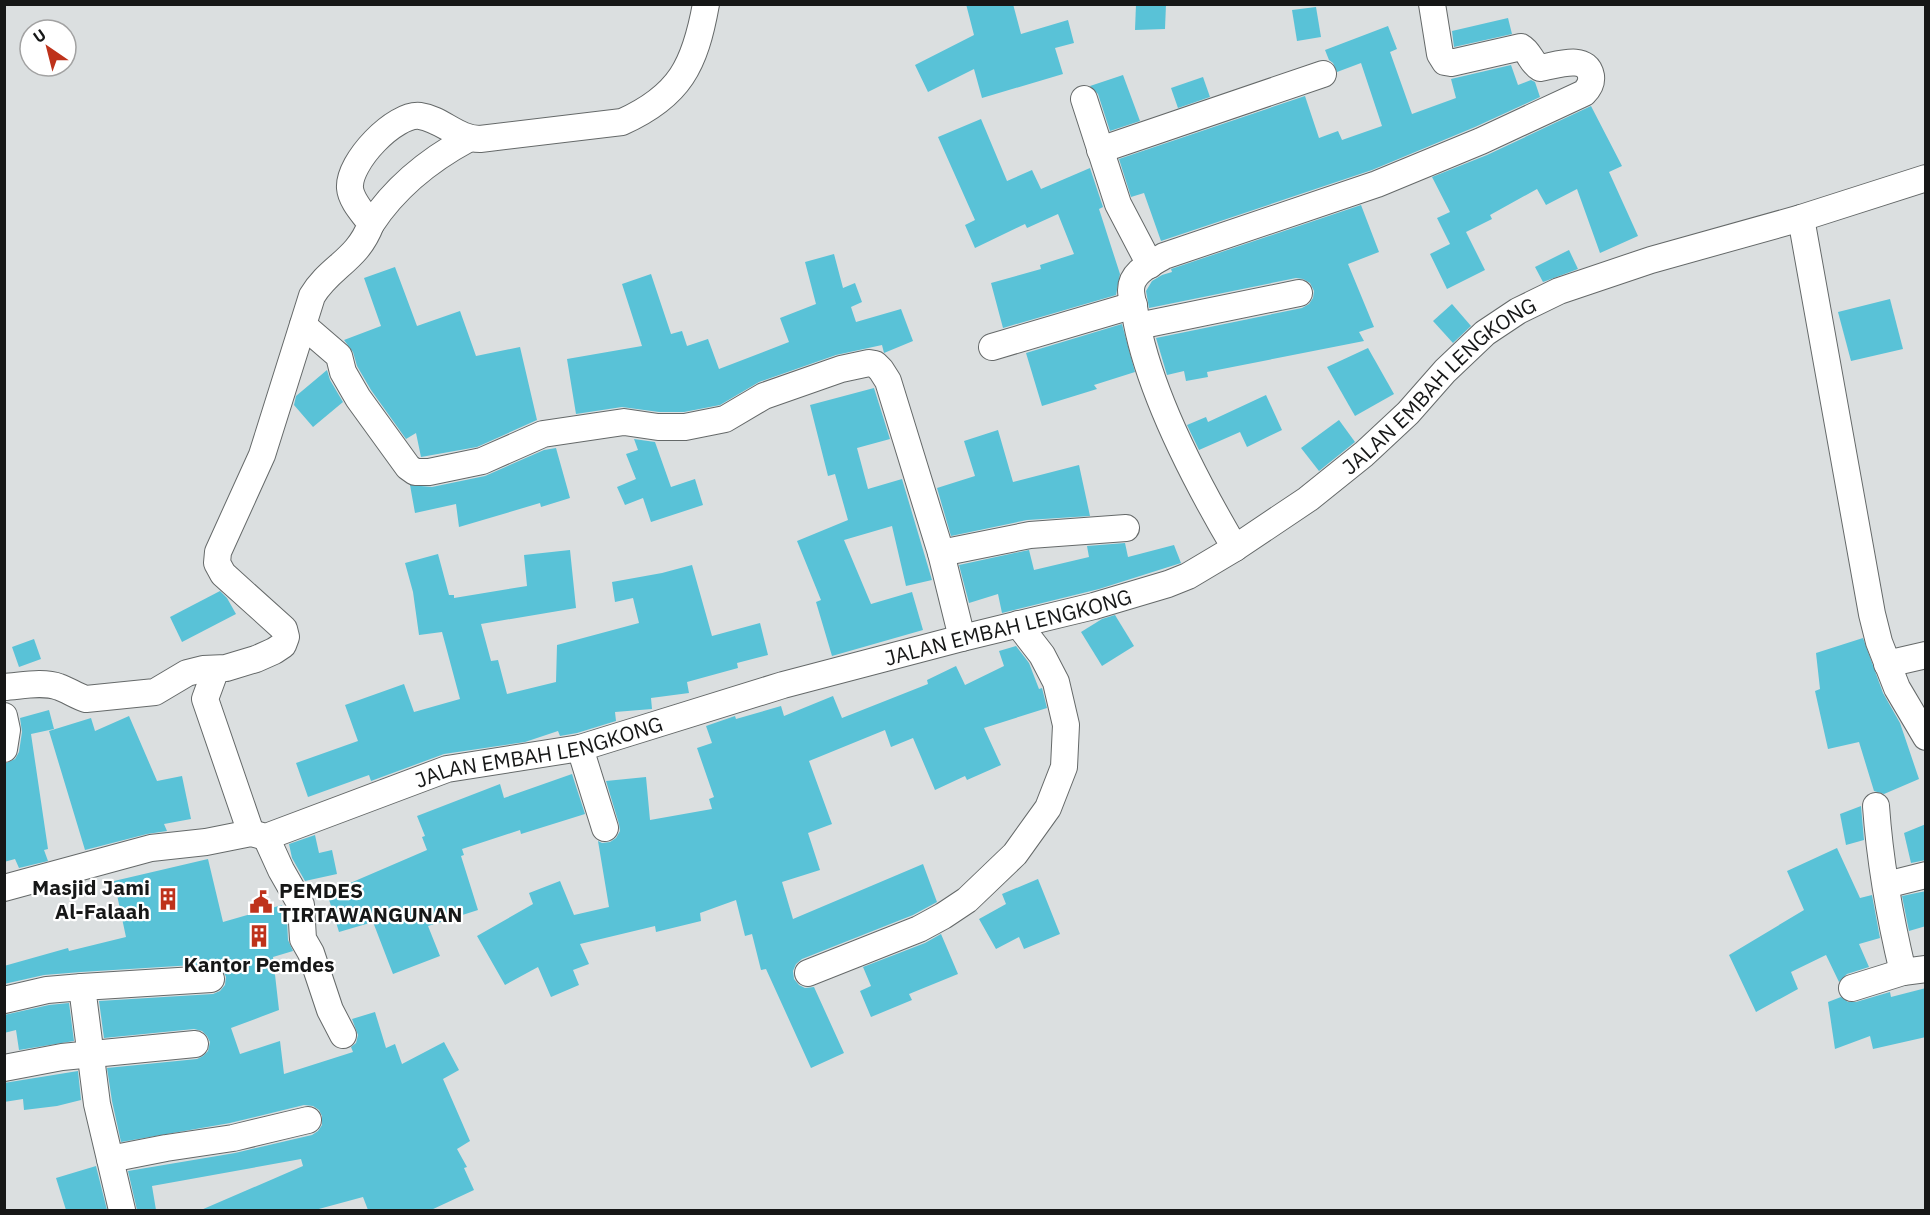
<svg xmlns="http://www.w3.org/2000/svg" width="1930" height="1215" viewBox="0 0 1930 1215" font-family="'IBM Plex Sans',sans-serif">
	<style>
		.building { fill: #59c2d7 }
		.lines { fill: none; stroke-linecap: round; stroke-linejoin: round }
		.minor-casing { stroke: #656969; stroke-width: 28 }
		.minor { stroke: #fff; stroke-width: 26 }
		.labels { text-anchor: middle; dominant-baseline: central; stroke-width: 4.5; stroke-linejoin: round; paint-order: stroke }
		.street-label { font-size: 21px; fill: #161717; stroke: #fff }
		.poi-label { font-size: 21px; font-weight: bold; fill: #161717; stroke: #fff; text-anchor: end }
	</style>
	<rect width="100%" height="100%" fill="#dbdfe0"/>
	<g class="building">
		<polygon points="966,4 1013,4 1021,34 1068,20 1074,43 1055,48 1063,74 982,98 974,69 928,92 915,65 974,35"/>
		<polygon points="1136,4 1166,4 1165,29 1135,30"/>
		<polygon points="1316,7 1321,37 1297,41 1292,10"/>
		<polygon points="1508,18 1512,34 1454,47 1452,31"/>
		<polygon points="1388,26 1397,49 1390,52 1412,114 1456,98 1451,79 1511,65 1518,85 1531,80 1535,82 1540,97 1475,127 1372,170 1161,241 1144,193 1131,197 1119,159 1305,96 1319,138 1338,131 1342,140 1382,126 1361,63 1337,72 1333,63 1329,60 1325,50"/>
		<polygon points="1123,75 1140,121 1110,131 1098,94 1090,86"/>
		<polygon points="1203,77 1210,97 1178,108 1171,88"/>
		<polygon points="1591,106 1622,166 1609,172 1638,236 1600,253 1577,189 1546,205 1537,189 1490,215 1492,219 1466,232 1485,270 1447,289 1430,254 1450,244 1437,218 1450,212 1432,177 1487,155"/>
		<polygon points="981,119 1007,181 1032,170 1041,189 1090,168 1103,207 1099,209 1120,274 1116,295 1003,328 991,283 1041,269 1040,265 1074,254 1058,214 1027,228 1025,224 975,248 965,225 975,220 938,137"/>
		<polygon points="1361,205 1379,252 1348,264 1374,327 1359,332 1364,341 1207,372 1208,377 1186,381 1184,371 1167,375 1156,338 1302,308 1309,304 1313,298 1314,291 1310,283 1303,279 1296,278 1149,308 1146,291 1152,281 1162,275 1172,272 1171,269"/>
		<polygon points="1569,250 1578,269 1543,282 1535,267"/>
		<polygon points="834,254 843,288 855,283 862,302 851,307 856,322 901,309 913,341 884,353 882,345 836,355 759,382 720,405 684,412 659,412 622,407 576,414 567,359 642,346 622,284 651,274 671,334 682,331 687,346 708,339 719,369 789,342 780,318 816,304 805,262"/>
		<polygon points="395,267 417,326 460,311 476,356 520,347 537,420 477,447 421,457 416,433 406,439 371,390 357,366 353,352 344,340 381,326 364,278"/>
		<polygon points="1890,299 1903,349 1851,361 1838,312"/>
		<polygon points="1452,304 1471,326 1453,343 1433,321"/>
		<polygon points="1122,324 1135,372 1094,385 1097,389 1042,406 1026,353"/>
		<polygon points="1368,348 1394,394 1355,416 1327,367"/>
		<polygon points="327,370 330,380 343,402 313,427 294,405 296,396"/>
		<polygon points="874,388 890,439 857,448 868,489 902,479 932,580 906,586 892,526 844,540 871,604 912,592 923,630 832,656 816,602 821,600 797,541 848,520 835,474 828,476 810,405"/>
		<polygon points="1266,395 1282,430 1247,447 1240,432 1199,450 1187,425 1206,417 1208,422"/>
		<polygon points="1339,420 1355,442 1319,471 1301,448"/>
		<polygon points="998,430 1013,482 1079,465 1090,516 1027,520 951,536 937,488 975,476 964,441"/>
		<polygon points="634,439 655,442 671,487 695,479 703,505 651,522 643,498 625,505 617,487 636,479 626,454 638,450"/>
		<polygon points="556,448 570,498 541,507 540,503 459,527 456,504 415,513 410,485 432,487 485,476 544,450"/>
		<polygon points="1125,543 1128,557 1174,545 1181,563 1099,589 1002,613 998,594 969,603 959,565 1029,550 1034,570 1089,557 1087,546"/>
		<polygon points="570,550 576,608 481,624 491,661 498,660 507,694 556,682 557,645 639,623 633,598 615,602 612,582 662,573 692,565 712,636 760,623 768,655 737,663 738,668 687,682 689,693 651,698 652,709 615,712 616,721 577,733 560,736 558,731 525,742 444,754 371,781 369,775 308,797 296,763 358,741 345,705 404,684 414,712 460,699 442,632 419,635 413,592 405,563 438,554 449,595 454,595 454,598 527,586 524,555"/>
		<polygon points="220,591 227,598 236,614 182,642 170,617"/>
		<polygon points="1115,615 1134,646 1102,666 1081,632 1102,619"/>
		<polygon points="1863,638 1883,693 1900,723 1919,779 1884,794 1874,791 1859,742 1828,749 1815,691 1820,689 1816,653"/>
		<polygon points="34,639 41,659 19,667 12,647"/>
		<polygon points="1016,646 1029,663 1039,689 1042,688 1047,708 984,728 1001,765 967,780 965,776 935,790 913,738 891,747 885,730 809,761 832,824 808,833 820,870 782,882 793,919 923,864 937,902 913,915 802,959 796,964 793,971 794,979 799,985 805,988 814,987 844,1053 811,1068 766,969 761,970 752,934 745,936 736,900 700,913 701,921 656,932 655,926 580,944 589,964 573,970 579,985 551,997 538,967 505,985 477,936 533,904 529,893 560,881 574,915 609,907 598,841 602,843 610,842 616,838 620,831 619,824 606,781 646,777 650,820 712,809 709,799 714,797 697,748 712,743 706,726 735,716 736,719 781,706 784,716 833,696 842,718 928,684 927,680 956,666 965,685 1004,666 999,651"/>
		<polygon points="49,710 54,729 31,734 48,849 44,850 48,861 19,868 15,859 4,862 4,764 15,759 19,752 22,732 20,718"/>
		<polygon points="129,716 157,781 182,776 191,819 164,824 167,831 147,834 85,850 49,731 91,718 95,731"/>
		<polygon points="572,774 585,814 521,834 520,830 462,849 464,855 461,856 478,910 428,926 440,956 393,974 373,922 339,932 327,893 427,850 422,837 425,836 417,816 500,784 504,798"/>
		<polygon points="1861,806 1864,840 1846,845 1840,814"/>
		<polygon points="1926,824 1926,860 1911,863 1904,833"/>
		<polygon points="315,835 319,853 332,850 337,874 305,881 292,858 289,844"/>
		<polygon points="1837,848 1860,898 1872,895 1880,938 1859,944 1869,967 1847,974 1839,982 1826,955 1791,972 1798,989 1756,1012 1729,955 1804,910 1787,871"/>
		<polygon points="208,859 223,922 282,905 287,921 288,940 293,951 273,957 279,1010 231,1028 240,1054 280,1041 284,1074 353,1052 351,1047 356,1043 358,1035 352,1019 375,1012 386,1048 395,1044 402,1064 444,1042 459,1070 443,1079 470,1141 457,1149 467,1167 464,1168 474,1190 431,1210 368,1210 363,1197 315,1210 201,1210 303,1166 301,1159 152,1186 156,1210 137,1210 128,1171 235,1153 312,1135 318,1131 322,1125 322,1116 319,1110 313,1106 304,1105 230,1123 121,1142 112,1101 107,1068 197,1059 203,1056 208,1051 210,1042 207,1036 202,1031 194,1029 104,1038 99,1001 213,994 220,991 225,985 226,977 223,970 217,965 210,964 81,972 44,975 4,984 4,966 68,948 69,951 126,937 114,881"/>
		<polygon points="1038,879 1060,934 1024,949 1019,937 996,949 979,919 1006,904 1002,894"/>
		<polygon points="1926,891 1926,926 1909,931 1902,896"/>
		<polygon points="941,934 958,974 909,994 912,1000 871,1017 860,991 871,986 863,967 925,943"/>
		<polygon points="1926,988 1926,1037 1873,1049 1870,1036 1835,1049 1828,1002 1841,997 1848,1002 1856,1002 1890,992 1891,997"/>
		<polygon points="69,1003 74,1041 19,1050 16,1030 4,1033 4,1015 49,1005"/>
		<polygon points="78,1071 81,1100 57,1106 24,1110 23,1099 4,1102 4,1083"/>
		<polygon points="96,1166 107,1210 66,1210 56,1178"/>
	</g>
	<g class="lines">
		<g class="minor-casing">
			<g id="minor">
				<polyline points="1084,99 1118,204 1150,265"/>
				<polyline points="1100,150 1323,74"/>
				<polyline points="1801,218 1872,614 1879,642 1897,688 1926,737"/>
				<path d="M 371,224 C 396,186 429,160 468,139"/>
				<polyline points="303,325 339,356 343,372 358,398 408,467 415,472 429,472 482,461 543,434 624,422 658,427 685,427 725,419 764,396 841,369 869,363 875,364 881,370 888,381 941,553 962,638"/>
				<polyline points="1138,326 1299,293"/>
				<polyline points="992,347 1134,305"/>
				<path d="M 1235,548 C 1196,482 1147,388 1135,313 C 1134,306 1131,297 1131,290 C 1131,272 1151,264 1164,256 L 1377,184 L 1481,141 L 1584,93 C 1589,88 1592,83 1591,76 C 1587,53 1555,66 1540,68 C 1531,63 1530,52 1521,47 L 1451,63 L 1445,62 L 1440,54 L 1432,4"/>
				<polyline points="941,553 1030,535 1126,528"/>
				<polyline points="1887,664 1926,655"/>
				<polyline points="216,669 205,699 251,833"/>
				<path d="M 4,687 C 21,686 43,681 59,687 C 68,690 76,696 86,699 L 155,692 L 187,673 L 203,669 L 226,668 L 256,659 L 274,651 L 283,645 L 286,637 L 284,629 L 223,574 L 217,563 L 218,552 L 262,455 L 312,296 C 330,266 357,261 371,224 C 364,214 351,201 350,188 C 348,162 395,113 420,116 C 442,119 457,139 480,139 L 622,122 C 680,96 695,65 706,4"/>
				<polyline points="4,716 7,730 4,749"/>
				<polyline points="580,748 605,828"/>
				<path d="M 1876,806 C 1880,863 1890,918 1903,972"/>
				<polyline points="266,837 281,870 301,905 303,939 311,953 330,1010 343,1035"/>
				<polyline points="1886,885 1926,875"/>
				<path id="s1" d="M 4,888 L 151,848 L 206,842 L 251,833 L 266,837 L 447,769 L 580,748 L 783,685 L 962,638 L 1094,606 L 1168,584 L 1188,576 L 1235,548 L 1308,499 L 1364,454 L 1408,413 L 1445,371 L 1485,333 L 1518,311 L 1559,291 L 1651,260 L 1801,218 L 1926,178"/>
				<polyline points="808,973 919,929 943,916 967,900 1015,854 1048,808 1064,767 1066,725 1056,682 1042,655 1018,624"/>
				<polyline points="1852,988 1903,972 1926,969"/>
				<polyline points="4,1000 47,990 82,987"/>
				<polyline points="4,1068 62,1057 195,1044"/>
				<polyline points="110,1159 166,1148 233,1138 308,1120"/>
				<polyline points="122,1210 97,1104 82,987 211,979"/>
			</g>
		</g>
		<use href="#minor" class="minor"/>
	</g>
	<defs>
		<g id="building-bare" transform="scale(1.8)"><path d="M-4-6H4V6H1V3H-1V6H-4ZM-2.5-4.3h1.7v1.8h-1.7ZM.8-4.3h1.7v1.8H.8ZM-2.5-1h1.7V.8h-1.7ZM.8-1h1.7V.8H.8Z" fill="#be321b" stroke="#fff" stroke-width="2.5" paint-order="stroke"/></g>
		<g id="civic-bare" transform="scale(1.8)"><path d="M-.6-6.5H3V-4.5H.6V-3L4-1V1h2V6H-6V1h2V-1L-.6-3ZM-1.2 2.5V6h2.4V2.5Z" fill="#be321b" stroke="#fff" stroke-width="2.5" paint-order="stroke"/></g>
	</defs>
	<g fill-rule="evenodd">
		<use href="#building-bare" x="168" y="899"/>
		<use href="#civic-bare" x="261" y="902"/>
		<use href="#building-bare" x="259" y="936"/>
	</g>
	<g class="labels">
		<g class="street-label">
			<text stroke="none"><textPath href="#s1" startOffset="1546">JALAN EMBAH LENGKONG</textPath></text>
			<text stroke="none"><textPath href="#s1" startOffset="1042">JALAN EMBAH LENGKONG</textPath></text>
			<text stroke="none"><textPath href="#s1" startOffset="556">JALAN EMBAH LENGKONG</textPath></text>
		</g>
		<g class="poi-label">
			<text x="150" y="887">Masjid Jami<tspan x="150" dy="24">Al-Falaah</tspan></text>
			<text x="279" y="890" text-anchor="start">PEMDES<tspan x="279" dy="24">TIRTAWANGUNAN</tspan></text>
			<text x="259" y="964" text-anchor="middle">Kantor Pemdes</text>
		</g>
	</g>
	<rect width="1930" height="1215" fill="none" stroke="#161717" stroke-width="12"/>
	<g transform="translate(48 48) rotate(325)"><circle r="28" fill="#ffffff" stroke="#a2a2a2" stroke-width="1.5"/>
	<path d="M0-4.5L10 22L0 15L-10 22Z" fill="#be321b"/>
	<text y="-9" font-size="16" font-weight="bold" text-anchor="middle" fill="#161717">U</text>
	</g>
</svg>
